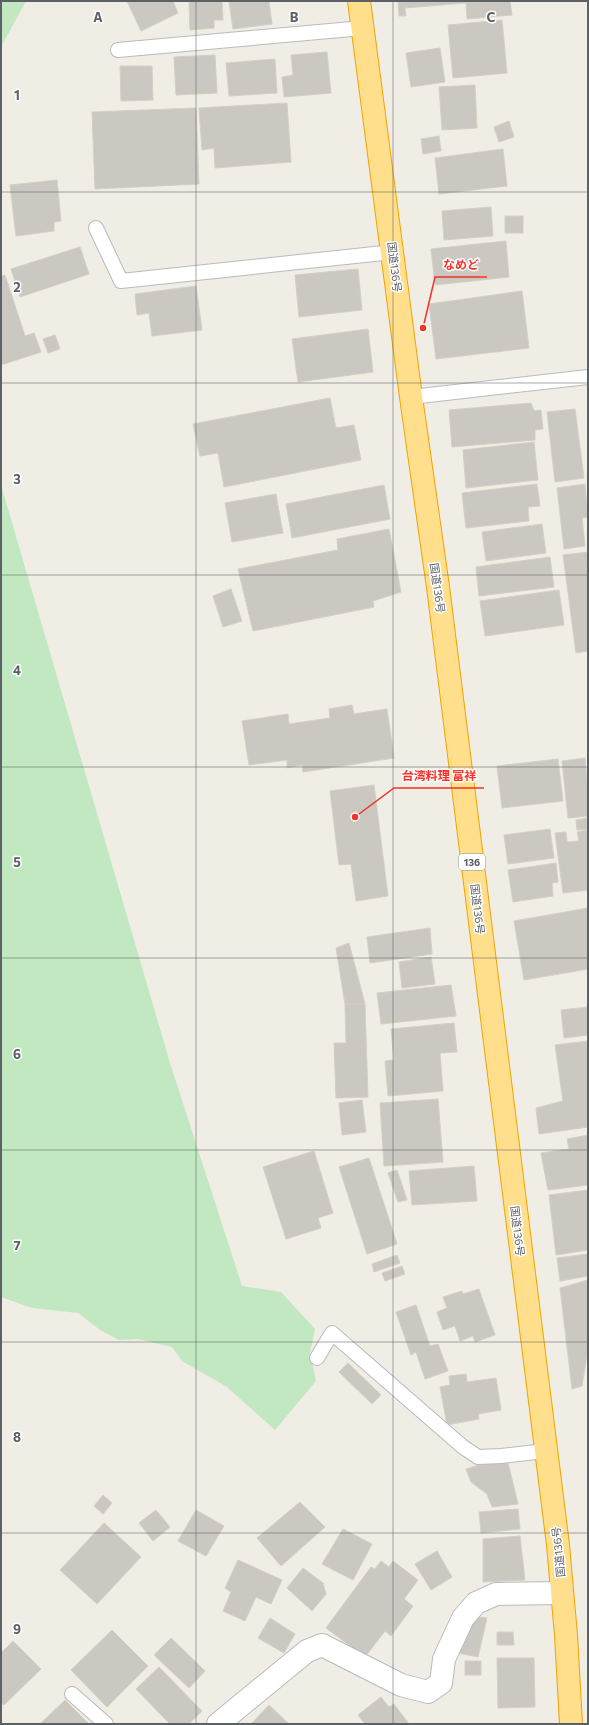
<svg xmlns="http://www.w3.org/2000/svg" width="589" height="1725" viewBox="0 0 589 1725" font-family="Commissioner,'Noto Sans JP',sans-serif">
	<style>
		.green { fill: #c1e8c0 }
		.building { fill: #cbc8c2; stroke: #d5cfc3 }
		.lines { fill: none; stroke-linecap: round; stroke-linejoin: round }
		.lane-casing { stroke: #b7bbbf; stroke-width: 16 }
		.street-casing { stroke: #b7bbbf; stroke-width: 24 }
		.highway-casing { stroke: #f4a200; stroke-width: 24 }
		.lane { stroke: #fff; stroke-width: 14 }
		.street { stroke: #fff; stroke-width: 22 }
		.highway { stroke: #ffdf8c; stroke-width: 22 }
		.grid { fill: none; stroke: #5c6166; stroke-width: 1; stroke-opacity: 0.55 }
		.labels { text-anchor: middle; dominant-baseline: central; stroke-width: 3; stroke-linejoin: round; paint-order: stroke }
		.shield { fill: #fff; stroke: #8d9094; stroke-width: 1 }
		.shield-label { font-size: 10px; font-weight: bold; fill: #5c6166 }
		.street-label { font-size: 11px; fill: #5c6166; stroke: #fff }
		.grid-label { font-size: 13px; text-anchor: middle; font-weight: bold; fill: #5c6166; stroke: #fff; stroke-width: 3; stroke-linejoin: round; paint-order: stroke }
		.leader { fill: none; stroke: #f23329; stroke-width: 1.5 }
		.callout-dot { fill: #f23329; stroke: #fff; stroke-width: 1.5 }
		.callout-label { font-size: 12px; text-anchor: middle; font-weight: bold; fill: #f23329; stroke: #fff; stroke-width: 3; stroke-linejoin: round; paint-order: stroke }
	</style>
	<rect width="100%" height="100%" fill="#f0ede5"/>
	<g class="green">
		<polygon points="1,1 26,1 1,47"/>
		<polygon points="1,485 170,1063 242,1286 281,1292 315,1329 310,1353 316,1381 275,1430 227,1387 182,1361 172,1347 138,1339 119,1340 100,1330 78,1313 32,1308 1,1297"/>
	</g>
	<g class="building">
		<polygon points="127,1 173,1 178,13 141,31"/>
		<polygon points="189,1 222,1 223,20 214,20 214,28 190,30"/>
		<polygon points="229,1 269,1 272,24 233,29"/>
		<polygon points="398,1 510,1 512,15 467,19 466,3 405,8 406,16 399,16"/>
		<polygon points="502,20 507,73 453,78 448,25"/>
		<polygon points="440,48 445,82 411,87 406,53"/>
		<polygon points="327,52 331,93 284,97 282,77 293,75 291,55"/>
		<polygon points="215,55 217,93 176,95 174,57"/>
		<polygon points="275,59 277,93 229,96 226,63"/>
		<polygon points="120,66 152,66 153,100 121,101"/>
		<polygon points="475,85 477,128 442,130 439,87"/>
		<polygon points="287,103 291,162 215,168 214,148 202,150 199,108"/>
		<polygon points="196,108 199,184 95,189 92,112"/>
		<polygon points="509,121 514,137 499,142 494,127"/>
		<polygon points="439,136 441,151 423,154 421,139"/>
		<polygon points="503,149 507,186 439,194 435,158"/>
		<polygon points="57,180 61,221 54,222 54,231 16,236 10,185"/>
		<polygon points="491,207 493,236 444,240 442,211"/>
		<rect x="505" y="216" width="18" height="17"/>
		<polygon points="506,241 509,277 435,285 431,249"/>
		<polygon points="80,247 89,274 20,297 11,269"/>
		<polygon points="358,269 362,310 299,317 295,275"/>
		<polygon points="5,275 25,336 34,333 41,352 1,365 1,276"/>
		<polygon points="196,286 202,330 152,336 149,313 137,315 135,294"/>
		<polygon points="522,291 529,348 436,359 429,304"/>
		<polygon points="368,329 373,372 298,382 292,339"/>
		<polygon points="55,335 60,349 48,353 43,339"/>
		<polygon points="330,398 336,428 354,425 361,460 224,487 218,453 200,456 193,424"/>
		<polygon points="531,403 534,411 541,410 543,429 535,430 535,440 452,447 449,410"/>
		<polygon points="575,409 584,478 555,482 547,412"/>
		<polygon points="534,442 538,480 466,488 463,450"/>
		<polygon points="537,484 540,506 528,507 529,521 466,528 462,493"/>
		<polygon points="585,484 588,517 582,518 585,546 564,549 557,488"/>
		<polygon points="384,485 390,519 292,538 286,504"/>
		<polygon points="276,494 283,533 232,542 225,503"/>
		<polygon points="542,524 546,553 486,561 482,532"/>
		<polygon points="389,529 401,592 373,601 374,607 253,631 238,569 338,550 337,539"/>
		<polygon points="588,552 588,651 576,653 563,555"/>
		<polygon points="550,557 554,587 479,596 476,567"/>
		<polygon points="231,589 242,621 223,627 213,596"/>
		<polygon points="559,590 564,625 485,636 480,601"/>
		<polygon points="352,705 354,714 387,709 394,758 303,772 302,765 287,768 287,760 249,765 242,721 288,714 289,724 330,718 329,709"/>
		<polygon points="585,758 588,791 588,816 568,818 562,761"/>
		<polygon points="558,759 563,801 502,808 497,766"/>
		<polygon points="374,785 388,896 356,901 351,864 339,865 330,791"/>
		<polygon points="588,818 588,829 577,830 576,820"/>
		<polygon points="550,829 554,858 508,864 504,835"/>
		<polygon points="588,830 588,890 563,893 555,833 566,832 567,842 579,841 577,832"/>
		<polygon points="556,863 558,882 552,883 553,896 513,902 508,870"/>
		<polygon points="588,908 588,969 524,980 514,921"/>
		<polygon points="430,928 432,954 370,963 367,937"/>
		<polygon points="349,943 365,1004 345,1004 336,948"/>
		<polygon points="431,957 435,984 402,988 399,962"/>
		<polygon points="451,985 456,1016 381,1024 377,993"/>
		<polygon points="345,1004 365,1004 368,1097 336,1098 334,1043 346,1043"/>
		<polygon points="588,1007 588,1035 564,1038 561,1010"/>
		<polygon points="454,1023 457,1052 440,1053 443,1091 388,1096 385,1061 394,1060 391,1029"/>
		<polygon points="588,1041 588,1127 539,1134 536,1108 563,1101 555,1045"/>
		<polygon points="438,1099 443,1162 384,1166 380,1103"/>
		<polygon points="362,1100 366,1132 342,1135 339,1103"/>
		<polygon points="588,1135 588,1185 548,1190 541,1153 569,1149 567,1139"/>
		<polygon points="314,1151 333,1213 318,1218 321,1228 286,1239 263,1167"/>
		<polygon points="369,1158 397,1244 367,1254 339,1167"/>
		<polygon points="474,1166 477,1201 412,1205 409,1171"/>
		<polygon points="397,1170 407,1200 398,1202 388,1173"/>
		<polygon points="588,1190 588,1250 556,1255 549,1195"/>
		<polygon points="588,1254 588,1276 560,1281 557,1258"/>
		<polygon points="397,1255 400,1263 374,1272 372,1264"/>
		<polygon points="402,1266 405,1274 385,1281 382,1273"/>
		<polygon points="588,1280 588,1349 582,1386 572,1389 560,1288"/>
		<polygon points="479,1289 495,1335 475,1342 473,1336 460,1341 455,1326 443,1330 437,1312 447,1308 443,1297 462,1291 463,1294"/>
		<polygon points="416,1305 430,1346 438,1344 448,1371 425,1379 416,1352 411,1355 396,1312"/>
		<polygon points="348,1363 381,1395 372,1404 339,1372"/>
		<polygon points="466,1374 467,1382 496,1378 501,1410 478,1414 479,1419 447,1425 440,1387 450,1385 449,1376"/>
		<polygon points="508,1463 518,1504 492,1507 487,1494 471,1482 466,1469 479,1465"/>
		<polygon points="103,1495 112,1503 103,1514 94,1506"/>
		<polygon points="300,1502 325,1527 281,1566 257,1538"/>
		<polygon points="518,1509 520,1529 481,1533 479,1512"/>
		<polygon points="156,1510 170,1527 153,1541 139,1523"/>
		<polygon points="196,1510 224,1526 206,1556 178,1541"/>
		<polygon points="104,1523 141,1557 97,1604 60,1570"/>
		<polygon points="343,1529 372,1544 353,1580 322,1564"/>
		<polygon points="520,1536 525,1580 483,1582 483,1539"/>
		<polygon points="437,1551 452,1577 431,1590 415,1564"/>
		<polygon points="238,1560 282,1580 271,1604 256,1597 245,1621 223,1611 231,1592 225,1588"/>
		<polygon points="381,1561 389,1567 393,1561 418,1580 404,1599 413,1606 391,1636 385,1631 365,1657 326,1628 371,1567 375,1569"/>
		<polygon points="303,1568 323,1583 326,1594 312,1611 287,1588"/>
		<polygon points="469,1616 487,1618 478,1657 458,1653"/>
		<polygon points="270,1618 295,1634 284,1653 258,1638"/>
		<polygon points="112,1630 148,1666 107,1707 71,1670"/>
		<polygon points="497,1632 513,1632 514,1645 497,1645"/>
		<polygon points="171,1638 205,1671 189,1688 154,1655"/>
		<polygon points="13,1641 41,1669 4,1705 1,1703 1,1653"/>
		<polygon points="497,1658 534,1658 535,1707 498,1708"/>
		<rect x="465" y="1661" width="16" height="14"/>
		<polygon points="159,1667 202,1711 189,1724 170,1724 136,1689"/>
		<polygon points="381,1697 389,1707 394,1704 409,1724 365,1724 358,1715"/>
		<polygon points="65,1700 89,1724 40,1724"/>
		<polygon points="269,1705 289,1724 251,1724"/>
	</g>
	<g class="lines">
		<g class="lane-casing">
			<g id="lane">
				<polyline points="118,50 363,28"/>
				<polyline points="96,228 121,281 393,252"/>
				<polyline points="411,397 588,377"/>
				<polyline points="317,1358 332,1333 463,1447 478,1457 501,1456 545,1451"/>
				<polyline points="72,1694 106,1724"/>
			</g>
		</g>
		<g class="street-casing">
			<polyline id="street" points="218,1724 307,1651 322,1645 401,1685 428,1692 441,1683 444,1659 463,1618 476,1603 496,1594 562,1593"/>
		</g>
		<g class="highway-casing">
			<polyline id="highway" points="359,1 411,397 438,587 558,1545 566,1635 571,1724"/>
		</g>
		<use href="#lane" class="lane"/>
		<use href="#street" class="street"/>
		<use href="#highway" class="highway"/>
	</g>
	<path class="grid" d="M 196,1 L 196,1724M 393,1 L 393,1724M 1,192 L 588,192M 1,383 L 588,383M 1,575 L 588,575M 1,767 L 588,767M 1,958 L 588,958M 1,1150 L 588,1150M 1,1342 L 588,1342M 1,1533 L 588,1533"/>
	<g class="labels">
		<rect class="shield" x="459" y="854" width="26" height="16" rx="3"/>
		<g class="shield-label">
			<text x="472" y="862">136</text>
		</g>
		<g class="street-label">
			<text transform="translate(395 267) rotate(83)">国道136号</text>
			<text transform="translate(438 588) rotate(82)">国道136号</text>
			<text transform="translate(478 909) rotate(83)">国道136号</text>
			<text transform="translate(518 1231) rotate(83)">国道136号</text>
			<text transform="translate(558 1552) rotate(-96)">国道136号</text>
		</g>
	</g>
	<g class="grid-label">
		<text x="98" y="22">A</text>
		<text x="294" y="22">B</text>
		<text x="491" y="22">C</text>
		<text x="17" y="100">1</text>
		<text x="17" y="292">2</text>
		<text x="17" y="484">3</text>
		<text x="17" y="675">4</text>
		<text x="17" y="867">5</text>
		<text x="17" y="1059">6</text>
		<text x="17" y="1250">7</text>
		<text x="17" y="1442">8</text>
		<text x="17" y="1634">9</text>
	</g>
	<path class="leader" d="M423 328L435 277H487M355 817L394 788H484"/>
	<g class="callout-dot">
		<circle cx="423" cy="328" r="4"/>
		<circle cx="355" cy="817" r="4"/>
	</g>
	<g class="callout-label">
		<text x="461" y="269">なめど</text>
		<text x="439" y="780">台湾料理 富祥</text>
	</g>
	<rect width="589" height="1725" fill="none" stroke="#5c6166" stroke-width="4"/>
</svg>
